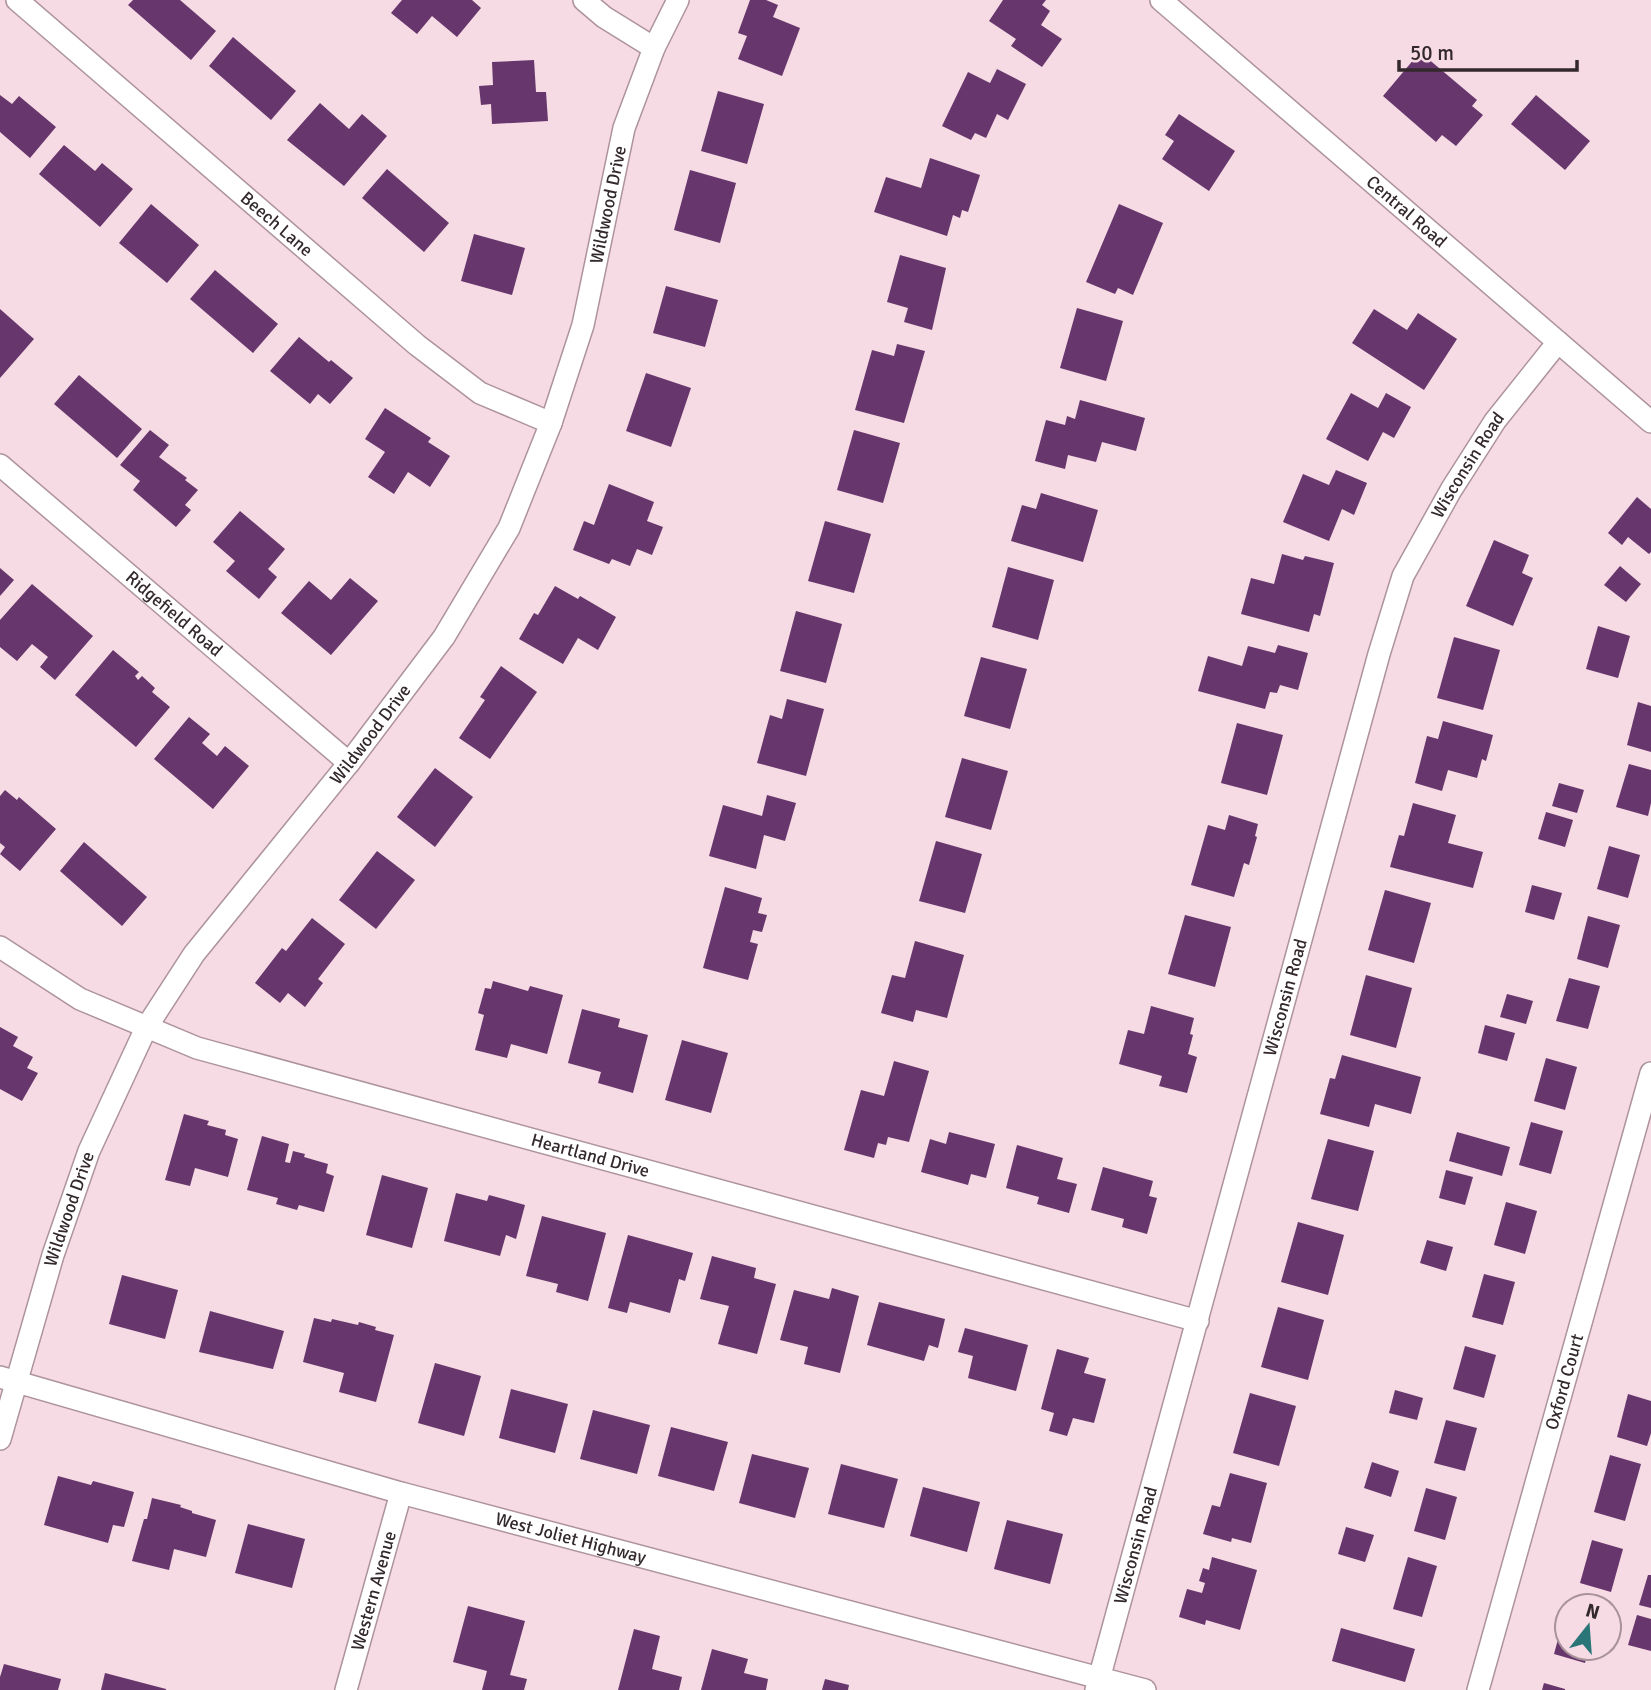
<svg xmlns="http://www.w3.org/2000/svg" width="1651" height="1690" viewBox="0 0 1651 1690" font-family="Signika,sans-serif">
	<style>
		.building { fill: #66366c }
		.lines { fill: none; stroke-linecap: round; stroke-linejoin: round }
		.street-casing { stroke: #ad939c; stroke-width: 24 }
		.street { stroke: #fff; stroke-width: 21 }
		.labels { text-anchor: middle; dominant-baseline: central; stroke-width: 7; stroke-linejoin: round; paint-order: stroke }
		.street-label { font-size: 18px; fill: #33292c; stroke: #f6dae4 }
	</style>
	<rect width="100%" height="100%" fill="#f6dae4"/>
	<g class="building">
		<polygon points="133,0 180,0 216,31 191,60 128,5"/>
		<polygon points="402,0 472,0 481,8 457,37 432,16 417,34 391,13"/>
		<polygon points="750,0 766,0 778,5 773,17 800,28 782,76 738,59 747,36 738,33"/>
		<polygon points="1003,0 1046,0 1042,5 1050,11 1041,25 1062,39 1042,67 1011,46 1016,39 989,21"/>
		<polygon points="233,37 296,91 271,120 209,66"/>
		<polygon points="1420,52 1477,100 1472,106 1483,115 1456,146 1442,135 1436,142 1383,96"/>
		<polygon points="534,60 536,92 546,92 548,121 492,124 491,104 481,105 479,86 493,85 492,62"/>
		<polygon points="997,69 1026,84 1008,120 997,114 986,138 975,133 971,140 942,126 968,72 990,83"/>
		<polygon points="718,91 764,104 747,164 701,151"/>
		<polygon points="0,95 12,104 19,96 56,127 30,158 0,132"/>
		<polygon points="1536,95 1590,141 1565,170 1511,124"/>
		<polygon points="320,103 349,129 362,114 387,136 344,186 287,140"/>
		<polygon points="1179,114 1235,151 1209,191 1162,159 1174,141 1165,135"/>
		<polygon points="64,145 95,171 102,163 133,189 100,227 39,174"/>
		<polygon points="930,158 980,175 968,212 962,210 960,218 953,215 947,236 874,212 886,177 921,188"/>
		<polygon points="387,169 449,223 424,252 362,198"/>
		<polygon points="690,170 736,183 720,243 674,230"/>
		<polygon points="151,204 199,245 167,283 119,243"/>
		<polygon points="1119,204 1163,223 1133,295 1118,288 1115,294 1086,282"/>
		<polygon points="474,234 525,248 512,295 461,281"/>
		<polygon points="900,255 946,268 932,330 904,322 908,308 887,302"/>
		<polygon points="215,270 278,324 253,353 190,299"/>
		<polygon points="666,286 718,300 705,347 653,333"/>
		<polygon points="1077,308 1123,321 1106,381 1060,368"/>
		<polygon points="0,309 34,339 0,378"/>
		<polygon points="1374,309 1407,330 1418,313 1457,339 1424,390 1352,343"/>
		<polygon points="299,337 329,362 331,360 353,378 330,404 318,394 310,404 270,371"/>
		<polygon points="897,344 925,351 904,423 855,410 872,350 894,356"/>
		<polygon points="646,373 691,388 671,447 626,431"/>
		<polygon points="79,375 142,429 117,458 54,404"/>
		<polygon points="1351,393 1378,408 1386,393 1411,407 1394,438 1383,432 1368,461 1326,439"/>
		<polygon points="1080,400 1145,418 1136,451 1102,442 1096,462 1068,455 1065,469 1035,461 1046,420 1065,425 1067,416 1075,419"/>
		<polygon points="385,408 431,438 428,442 450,456 430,487 408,472 394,494 368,477 385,452 365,439"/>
		<polygon points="150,430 169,445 159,457 187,478 185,480 198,490 185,505 191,510 176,527 133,490 140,481 120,465"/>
		<polygon points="854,430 900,443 883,503 837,490"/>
		<polygon points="1336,470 1367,483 1354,515 1342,509 1329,541 1283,522 1303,474 1329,485"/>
		<polygon points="609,484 654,502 647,521 663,527 652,555 637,549 630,566 612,559 609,564 573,550 584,521 594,525"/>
		<polygon points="1041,493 1098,510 1083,562 1011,541 1022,505 1036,509"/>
		<polygon points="1637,497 1651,509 1651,552 1649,554 1628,537 1622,545 1608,533"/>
		<polygon points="240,511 285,549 268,569 277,577 259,599 226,571 235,561 213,542"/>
		<polygon points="825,521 871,534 854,593 808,581"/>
		<polygon points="1494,540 1529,555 1522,573 1533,578 1513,626 1466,606"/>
		<polygon points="1282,554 1303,560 1305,556 1334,563 1320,616 1314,614 1309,632 1241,614 1251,578 1274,584"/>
		<polygon points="1620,566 1641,584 1626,602 1604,585"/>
		<polygon points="1008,567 1054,580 1038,640 992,627"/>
		<polygon points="0,568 14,580 0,596"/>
		<polygon points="350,578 378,601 331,655 281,613 309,581 331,600"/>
		<polygon points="32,584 93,636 55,680 40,667 48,657 32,644 17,661 0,647 0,620"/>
		<polygon points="555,586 578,599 580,596 616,617 598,650 578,638 563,664 519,639 534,613 538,615"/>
		<polygon points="796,611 842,624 826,683 780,671"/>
		<polygon points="1598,626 1630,636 1618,678 1586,669"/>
		<polygon points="1454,637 1500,650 1483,710 1437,698"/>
		<polygon points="1278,645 1308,653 1298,690 1280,685 1277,693 1270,692 1265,709 1198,691 1208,656 1242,666 1248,646 1275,653"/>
		<polygon points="113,650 139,672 135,676 138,680 142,676 155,688 152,692 170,707 136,747 75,695"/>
		<polygon points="981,657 1027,669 1010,729 964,716"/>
		<polygon points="501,666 537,692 490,759 459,738 485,700 480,697"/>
		<polygon points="787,699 824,709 806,776 757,763 770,715 782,719"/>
		<polygon points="1638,702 1651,706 1651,752 1627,745"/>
		<polygon points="189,717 210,734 202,743 217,756 225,746 249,766 213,809 154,759"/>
		<polygon points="1443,721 1493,735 1486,761 1482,759 1477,778 1448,770 1442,791 1415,783 1427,736 1438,739"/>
		<polygon points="1237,723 1283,735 1267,795 1221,783"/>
		<polygon points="962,758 1008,771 991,830 945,817"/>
		<polygon points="1629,764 1651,770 1651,803 1648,816 1616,807"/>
		<polygon points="435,768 473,797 435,847 397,817"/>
		<polygon points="1559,783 1584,790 1577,813 1552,806"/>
		<polygon points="5,790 17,800 19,797 56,829 20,871 0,854 5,847 0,843 0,796"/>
		<polygon points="767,795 796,803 785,841 764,835 756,869 709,856 723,805 762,816"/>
		<polygon points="1413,803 1456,815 1448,843 1483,852 1473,888 1390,867 1399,835 1404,836"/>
		<polygon points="1546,812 1573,820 1565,847 1538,839"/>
		<polygon points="1229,815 1258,824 1255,836 1257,837 1249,865 1244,863 1234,897 1191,885 1208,825 1225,830"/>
		<polygon points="936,841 982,854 965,913 919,901"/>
		<polygon points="84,842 147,897 122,926 60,871"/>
		<polygon points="1609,846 1640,855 1628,898 1597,889"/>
		<polygon points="377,851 415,880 376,929 339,900"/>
		<polygon points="1532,885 1562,893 1554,920 1525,912"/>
		<polygon points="725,887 762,898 758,913 767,915 762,932 753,930 750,942 758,944 748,980 703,968"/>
		<polygon points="1385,890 1431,903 1414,963 1368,950"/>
		<polygon points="1185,915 1231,927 1215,987 1168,974"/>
		<polygon points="1588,916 1620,925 1608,968 1577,959"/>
		<polygon points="312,918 345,944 318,979 323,983 305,1007 288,993 280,1003 255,983 282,948 286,951"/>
		<polygon points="915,941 964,955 947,1018 916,1010 913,1022 881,1013 892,975 905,978"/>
		<polygon points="1366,975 1412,988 1396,1048 1350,1035"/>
		<polygon points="1569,978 1600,986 1588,1029 1556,1021"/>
		<polygon points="493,981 528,991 530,986 563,995 547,1054 511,1044 507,1058 475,1050 484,1015 478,1013 485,988 491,989"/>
		<polygon points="1507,994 1533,1001 1526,1024 1500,1017"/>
		<polygon points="1151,1006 1194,1018 1190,1034 1193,1035 1188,1054 1197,1057 1187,1093 1159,1086 1162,1076 1119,1064 1128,1030 1144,1034"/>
		<polygon points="582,1009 620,1019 618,1027 648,1035 633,1093 598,1083 601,1072 568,1063"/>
		<polygon points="1485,1025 1515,1033 1507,1061 1478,1053"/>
		<polygon points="0,1027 18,1037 13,1046 33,1057 27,1068 38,1073 22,1101 0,1089"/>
		<polygon points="682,1040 728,1053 711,1113 665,1100"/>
		<polygon points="1342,1055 1421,1077 1411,1114 1375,1104 1369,1127 1320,1114 1330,1078 1335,1079"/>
		<polygon points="1546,1058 1577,1067 1565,1110 1534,1101"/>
		<polygon points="894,1061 929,1071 909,1142 888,1137 886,1145 878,1143 874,1158 844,1150 861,1090 884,1096"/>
		<polygon points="184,1114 209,1121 207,1125 226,1130 225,1135 238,1139 228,1177 195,1168 190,1186 165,1180"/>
		<polygon points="1531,1122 1563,1131 1551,1174 1519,1165"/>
		<polygon points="949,1132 995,1144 986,1178 971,1174 968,1185 921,1172 930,1139 946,1144"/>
		<polygon points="1457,1132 1510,1147 1502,1176 1449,1161"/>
		<polygon points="262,1136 289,1144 285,1162 290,1163 293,1151 305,1154 304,1157 328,1164 326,1173 334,1176 324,1212 299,1205 297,1210 276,1204 278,1198 247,1190"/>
		<polygon points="1328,1139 1374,1151 1358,1211 1311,1199"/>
		<polygon points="1017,1145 1063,1158 1057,1179 1077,1184 1069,1213 1037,1204 1039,1197 1006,1188"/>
		<polygon points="1103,1167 1153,1181 1149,1196 1157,1198 1147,1234 1122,1227 1124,1219 1091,1210"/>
		<polygon points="1446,1170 1473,1177 1465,1205 1439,1198"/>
		<polygon points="382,1175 428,1188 412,1248 366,1235"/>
		<polygon points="456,1193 487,1201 489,1195 525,1205 516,1239 506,1235 500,1256 444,1241"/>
		<polygon points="1506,1202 1537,1211 1525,1254 1494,1245"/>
		<polygon points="542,1216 606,1233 588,1301 556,1292 558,1284 526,1276"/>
		<polygon points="1298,1222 1344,1235 1328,1295 1281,1282"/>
		<polygon points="628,1235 693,1253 685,1281 679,1279 670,1313 630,1302 627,1313 608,1308"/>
		<polygon points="1427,1240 1453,1247 1446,1271 1420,1263"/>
		<polygon points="712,1256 756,1268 754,1278 776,1284 757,1354 718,1344 729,1306 700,1299"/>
		<polygon points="1484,1274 1515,1282 1503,1325 1472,1317"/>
		<polygon points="122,1275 178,1290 165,1339 109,1324"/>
		<polygon points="832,1288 859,1296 840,1373 804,1364 808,1347 780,1340 794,1290 829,1299"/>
		<polygon points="879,1302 945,1319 938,1348 929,1345 924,1361 867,1345"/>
		<polygon points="1278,1307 1324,1320 1308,1380 1261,1367"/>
		<polygon points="210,1311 284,1331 273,1369 199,1352"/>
		<polygon points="314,1318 331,1322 332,1319 358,1325 359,1322 376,1327 375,1330 394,1335 376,1402 339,1392 344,1373 303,1362"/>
		<polygon points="965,1328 1028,1345 1016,1391 968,1378 973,1356 958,1352"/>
		<polygon points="1465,1346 1496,1355 1484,1398 1453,1389"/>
		<polygon points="1057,1349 1089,1358 1084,1373 1106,1379 1094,1423 1073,1418 1067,1436 1049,1431 1054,1413 1041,1409"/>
		<polygon points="435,1363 481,1376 464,1436 418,1423"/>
		<polygon points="511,1389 568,1404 555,1453 499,1438"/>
		<polygon points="1395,1390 1423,1398 1417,1420 1389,1413"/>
		<polygon points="1250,1393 1296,1406 1279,1466 1233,1453"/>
		<polygon points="1628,1394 1651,1401 1651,1433 1647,1446 1617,1437"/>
		<polygon points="593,1410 650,1425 637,1474 580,1459"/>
		<polygon points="1446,1420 1477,1428 1465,1471 1434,1463"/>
		<polygon points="671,1427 728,1442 714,1491 658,1476"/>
		<polygon points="752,1454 809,1468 795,1518 739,1503"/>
		<polygon points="1610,1455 1641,1464 1625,1521 1594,1512"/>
		<polygon points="1372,1462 1399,1471 1391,1497 1364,1488"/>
		<polygon points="841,1464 898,1479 884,1528 828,1514"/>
		<polygon points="1230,1473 1267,1483 1251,1543 1232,1538 1231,1542 1203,1534 1212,1505 1220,1507"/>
		<polygon points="58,1476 91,1485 93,1481 134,1492 124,1527 113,1525 108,1543 44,1525"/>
		<polygon points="923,1487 980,1502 967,1552 910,1536"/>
		<polygon points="1426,1488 1457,1497 1445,1540 1414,1531"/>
		<polygon points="152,1498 181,1505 180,1507 192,1511 192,1513 216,1520 206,1557 174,1549 169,1570 132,1561 144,1519 147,1519"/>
		<polygon points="1007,1520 1063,1534 1050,1584 994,1569"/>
		<polygon points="248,1524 305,1539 292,1588 235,1573"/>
		<polygon points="1346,1527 1374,1535 1365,1562 1338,1554"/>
		<polygon points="1592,1540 1623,1549 1611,1592 1580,1583"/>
		<polygon points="1212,1557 1257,1570 1240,1630 1206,1620 1205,1625 1179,1617 1187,1589 1202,1593 1205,1583 1199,1581 1203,1568 1209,1570"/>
		<polygon points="1408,1557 1437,1566 1422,1617 1393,1609"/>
		<polygon points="1648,1575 1651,1575 1651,1608 1639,1605"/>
		<polygon points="468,1606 525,1621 510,1675 527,1679 524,1690 482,1690 487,1671 453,1662"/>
		<polygon points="1566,1610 1567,1648 1589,1648 1585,1663 1554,1654"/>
		<polygon points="1637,1615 1651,1619 1651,1651 1628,1645"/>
		<polygon points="1341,1628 1415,1649 1405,1682 1332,1661"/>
		<polygon points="634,1629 660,1636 652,1669 682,1677 679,1690 618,1690"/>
		<polygon points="712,1649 748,1659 744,1673 768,1679 766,1690 701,1690"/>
		<polygon points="4,1664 61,1679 58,1690 0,1690 0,1677"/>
		<polygon points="105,1673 166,1689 166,1690 101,1690"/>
		<polygon points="825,1679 849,1685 848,1690 822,1690"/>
		<polygon points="1544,1683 1565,1689 1565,1690 1542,1690"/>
	</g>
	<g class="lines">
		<g class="street-casing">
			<g id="street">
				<path id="s1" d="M 17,0 L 417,345 L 480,393 L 551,423"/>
				<polyline points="584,0 604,17 654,48"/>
				<path id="s2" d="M 1161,0 L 1651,422"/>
				<path id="s3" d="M 0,465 L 349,763"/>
				<path id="s4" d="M 0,947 L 80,999 L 197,1048 L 1198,1321"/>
				<path id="s5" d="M 0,1377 L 401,1493 L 1145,1690"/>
				<path id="s6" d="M 0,1439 L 53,1255 L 89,1151 L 146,1028 L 194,954 L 349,763 L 444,637 L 509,528 L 551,423 L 583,325 L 624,128 L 654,48 L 678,0"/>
				<path id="s7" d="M 346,1690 L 401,1493"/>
				<path id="s8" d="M 1096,1690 L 1379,654 L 1403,576 L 1451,490 L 1495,421 L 1558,342"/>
				<path id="s9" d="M 1478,1690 L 1651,1073"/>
			</g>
		</g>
		<use href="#street" class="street"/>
	</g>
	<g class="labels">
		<g class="street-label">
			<text stroke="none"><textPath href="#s6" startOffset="1395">Wildwood Drive</textPath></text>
			<text stroke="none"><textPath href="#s2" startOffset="324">Central Road</textPath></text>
			<text stroke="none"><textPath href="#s1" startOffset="343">Beech Lane</textPath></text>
			<text stroke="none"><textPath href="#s8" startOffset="1284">Wisconsin Road</textPath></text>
			<text stroke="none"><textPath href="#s3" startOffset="229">Ridgefield Road</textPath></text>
			<text stroke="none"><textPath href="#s6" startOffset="807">Wildwood Drive</textPath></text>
			<text stroke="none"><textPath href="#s8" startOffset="718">Wisconsin Road</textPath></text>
			<text stroke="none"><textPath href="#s4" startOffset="630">Heartland Drive</textPath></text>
			<text stroke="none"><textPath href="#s6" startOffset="240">Wildwood Drive</textPath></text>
			<text stroke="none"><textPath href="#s9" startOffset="320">Oxford Court</textPath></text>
			<text stroke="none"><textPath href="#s5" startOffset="593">West Joliet Highway</textPath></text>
			<text stroke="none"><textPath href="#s8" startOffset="150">Wisconsin Road</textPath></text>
			<text stroke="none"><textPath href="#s7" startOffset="103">Western Avenue</textPath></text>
		</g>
	</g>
	<g transform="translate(1588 1627) rotate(17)"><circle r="33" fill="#f6dae4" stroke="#a8939a" stroke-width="2"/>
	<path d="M0-5L12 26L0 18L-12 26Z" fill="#2a7578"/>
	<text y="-10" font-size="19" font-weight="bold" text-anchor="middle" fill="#33292c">N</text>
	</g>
	<path d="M1399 60v10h178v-10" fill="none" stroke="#33292c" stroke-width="3.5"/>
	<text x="1410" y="60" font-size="21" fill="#33292c" stroke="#f6dae4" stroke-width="5" paint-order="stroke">50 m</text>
</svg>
